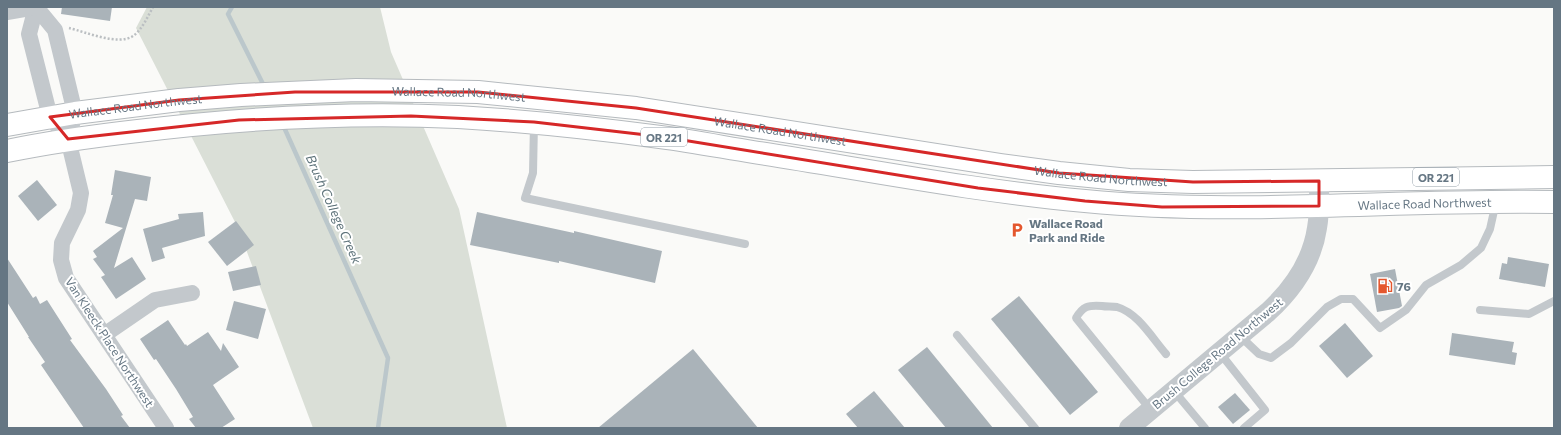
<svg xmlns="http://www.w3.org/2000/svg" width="1561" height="435" viewBox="0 0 1561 435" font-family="Commissioner,sans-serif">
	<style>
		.green { fill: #dadfd7 }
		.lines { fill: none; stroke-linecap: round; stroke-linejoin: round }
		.stream { stroke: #bbc7cb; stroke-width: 4.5 }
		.building { fill: #aab3b9 }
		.primary-casing { stroke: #b5babe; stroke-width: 24 }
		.path { stroke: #bbbfc2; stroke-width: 2.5; stroke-dasharray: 2 2; stroke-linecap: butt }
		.service { stroke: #c3c8cc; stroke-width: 8 }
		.minor { stroke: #c3c8cc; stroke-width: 16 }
		.tertiary { stroke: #c3c8cc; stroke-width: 20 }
		.primary { stroke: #fff; stroke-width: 22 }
		.marked { fill: none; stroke: #d62828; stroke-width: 3; stroke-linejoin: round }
		.labels { text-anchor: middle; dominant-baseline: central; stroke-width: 4; stroke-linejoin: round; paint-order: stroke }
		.shield { fill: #fff; stroke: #939fa8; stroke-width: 1 }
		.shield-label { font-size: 11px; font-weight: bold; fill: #657683 }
		.street-label { font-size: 12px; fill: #657683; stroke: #fff }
		.poi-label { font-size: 12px; font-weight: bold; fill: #657683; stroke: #fff; text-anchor: start }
		.water-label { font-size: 13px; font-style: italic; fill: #60757c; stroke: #fff }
	</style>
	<rect width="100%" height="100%" fill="#fafaf8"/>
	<polygon class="green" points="147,7 380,7 391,52 459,209 507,428 313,428 238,228 136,28"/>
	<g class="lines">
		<g class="stream">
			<polyline points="232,7 228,14 265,88"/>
			<polyline points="283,125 388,358 378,428"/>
		</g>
	</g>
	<g class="building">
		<polygon points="62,7 112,7 110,21 61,14"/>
		<polygon points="115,170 151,177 147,201 135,199 114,268 132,257 146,279 116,299 101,277 105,275 93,259 97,257 93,251 123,228 105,223 113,195 111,195"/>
		<polygon points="37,180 57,205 38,221 18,196"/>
		<polygon points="203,212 205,236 162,248 165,258 152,262 143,229 179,219 178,214"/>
		<polygon points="477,212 574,233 574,231 662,251 655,283 559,261 559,263 470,245"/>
		<polygon points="236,221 254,245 227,266 208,242"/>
		<polygon points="1508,257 1549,264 1545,287 1499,279 1502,263 1507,264"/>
		<polygon points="7,258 33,298 36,296 40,304 47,300 72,339 70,340 106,389 123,415 121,416 130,428 84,428 41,365 45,362 28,337 29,337 7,302"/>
		<polygon points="256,266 261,285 233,291 228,272"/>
		<polygon points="1395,269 1402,306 1399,308 1377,312 1370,274"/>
		<polygon points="1019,296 1098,392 1070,415 991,319"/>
		<polygon points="234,301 266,309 258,339 226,330"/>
		<polygon points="168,320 185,345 186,344 187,346 208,332 221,351 223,343 239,367 213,385 235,419 221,428 196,428 189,419 193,417 176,389 156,359 154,360 140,339"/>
		<polygon points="1345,323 1373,356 1347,378 1319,346"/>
		<polygon points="1452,333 1514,342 1512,352 1517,353 1515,365 1449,355"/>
		<polygon points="927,347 993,428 946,428 898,370"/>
		<polygon points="693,349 758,428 598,428"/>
		<polygon points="874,391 905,428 858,428 846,414"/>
		<polygon points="1235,393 1250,410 1233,424 1218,407"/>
	</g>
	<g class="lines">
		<g class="primary-casing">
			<g id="primary">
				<path id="s1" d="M 7,125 L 75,113 L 179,100 L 241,95 L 356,90 L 478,92 L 636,108 L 1001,165 L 1059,173 L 1129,180 L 1193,182 L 1554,177"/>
				<path id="s2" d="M 7,151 C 51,142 94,136 138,131 C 244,118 352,112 458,117 C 526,121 593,128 660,137 C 691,141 722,147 753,152 C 863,169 974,191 1085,201 C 1241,216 1398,199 1554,202"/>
			</g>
		</g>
		<path class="path" d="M 69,28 C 86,32 118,46 133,36 C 142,30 148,16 153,7"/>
		<g class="service">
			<polyline points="534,123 533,173 525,198 745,244"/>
			<polyline points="1480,310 1529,314 1554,301"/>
			<polyline points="957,335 1035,428"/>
			<polyline points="1240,336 1259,354 1271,358 1291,343 1327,307 1341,299 1353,299 1380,328 1406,310 1426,285 1461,265 1481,248 1490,229 1496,202"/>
			<polyline points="1220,353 1265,410 1244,428"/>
			<polyline points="1174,391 1205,428"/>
			<path d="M 1150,409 L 1076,318 C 1083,306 1088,305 1102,306 C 1107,307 1112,306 1117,307 C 1138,313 1152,338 1166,354"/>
		</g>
		<g class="minor">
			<polyline points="36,7 29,34 50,117 68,139 81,193 78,210 62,243 61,260 66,278 166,428"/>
			<polyline points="36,7 55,30 75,113 68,139"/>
			<polyline points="7,12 36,7"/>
			<polyline points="104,335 155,300 192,293"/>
		</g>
		<path class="tertiary" d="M 1129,428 L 1268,312 C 1293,289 1312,262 1317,228 C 1320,212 1319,196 1319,181"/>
		<use href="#primary" class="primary"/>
	</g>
	<path class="marked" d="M 295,92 L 478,92 L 636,108 L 1059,173 L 1193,182 L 1319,181 L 1319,206 L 1162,207 L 1085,201 L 978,188 L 664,137 L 534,122 L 411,116 L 239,120 L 68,139 L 50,117 L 179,100 Z"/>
	<defs>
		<g id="parking-bare" transform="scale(1.2)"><path d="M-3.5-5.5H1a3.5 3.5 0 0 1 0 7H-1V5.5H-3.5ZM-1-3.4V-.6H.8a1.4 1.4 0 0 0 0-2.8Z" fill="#e4572e" stroke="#fff" stroke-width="2.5" paint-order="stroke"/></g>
		<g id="fuel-bare" transform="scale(1.2)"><path d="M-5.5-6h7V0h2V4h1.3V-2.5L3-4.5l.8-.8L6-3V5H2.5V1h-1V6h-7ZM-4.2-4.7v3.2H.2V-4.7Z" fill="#e4572e" stroke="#fff" stroke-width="2.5" paint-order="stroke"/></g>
	</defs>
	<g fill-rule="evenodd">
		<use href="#parking-bare" x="1017" y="230"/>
		<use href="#fuel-bare" x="1385" y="286"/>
	</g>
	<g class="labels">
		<g class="shield">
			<rect x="641" y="128" width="46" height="18" rx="3"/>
			<rect x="1413" y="168" width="46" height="18" rx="3"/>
		</g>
		<g class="shield-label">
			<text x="664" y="137">OR 221</text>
			<text x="1436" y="177">OR 221</text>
		</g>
		<g class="street-label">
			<text stroke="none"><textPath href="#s1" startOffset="454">Wallace Road Northwest</textPath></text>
			<text stroke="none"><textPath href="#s1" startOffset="130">Wallace Road Northwest</textPath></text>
			<text stroke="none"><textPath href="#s1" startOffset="778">Wallace Road Northwest</textPath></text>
			<text stroke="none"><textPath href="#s1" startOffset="1102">Wallace Road Northwest</textPath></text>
			<text stroke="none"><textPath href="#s2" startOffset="1426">Wallace Road Northwest</textPath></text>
			<text transform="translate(110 342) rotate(57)">Van Kleeck Place Northwest</text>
			<text transform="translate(1217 353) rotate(-40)">Brush College Road Northwest</text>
		</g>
		<g class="poi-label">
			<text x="1029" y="223">Wallace Road<tspan x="1029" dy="14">Park and Ride</tspan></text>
			<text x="1397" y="286">76</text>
		</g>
		<g class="water-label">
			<text transform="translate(334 209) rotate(66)">Brush College Creek</text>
		</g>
	</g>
	<rect width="1561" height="435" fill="none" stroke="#657683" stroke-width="16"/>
</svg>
